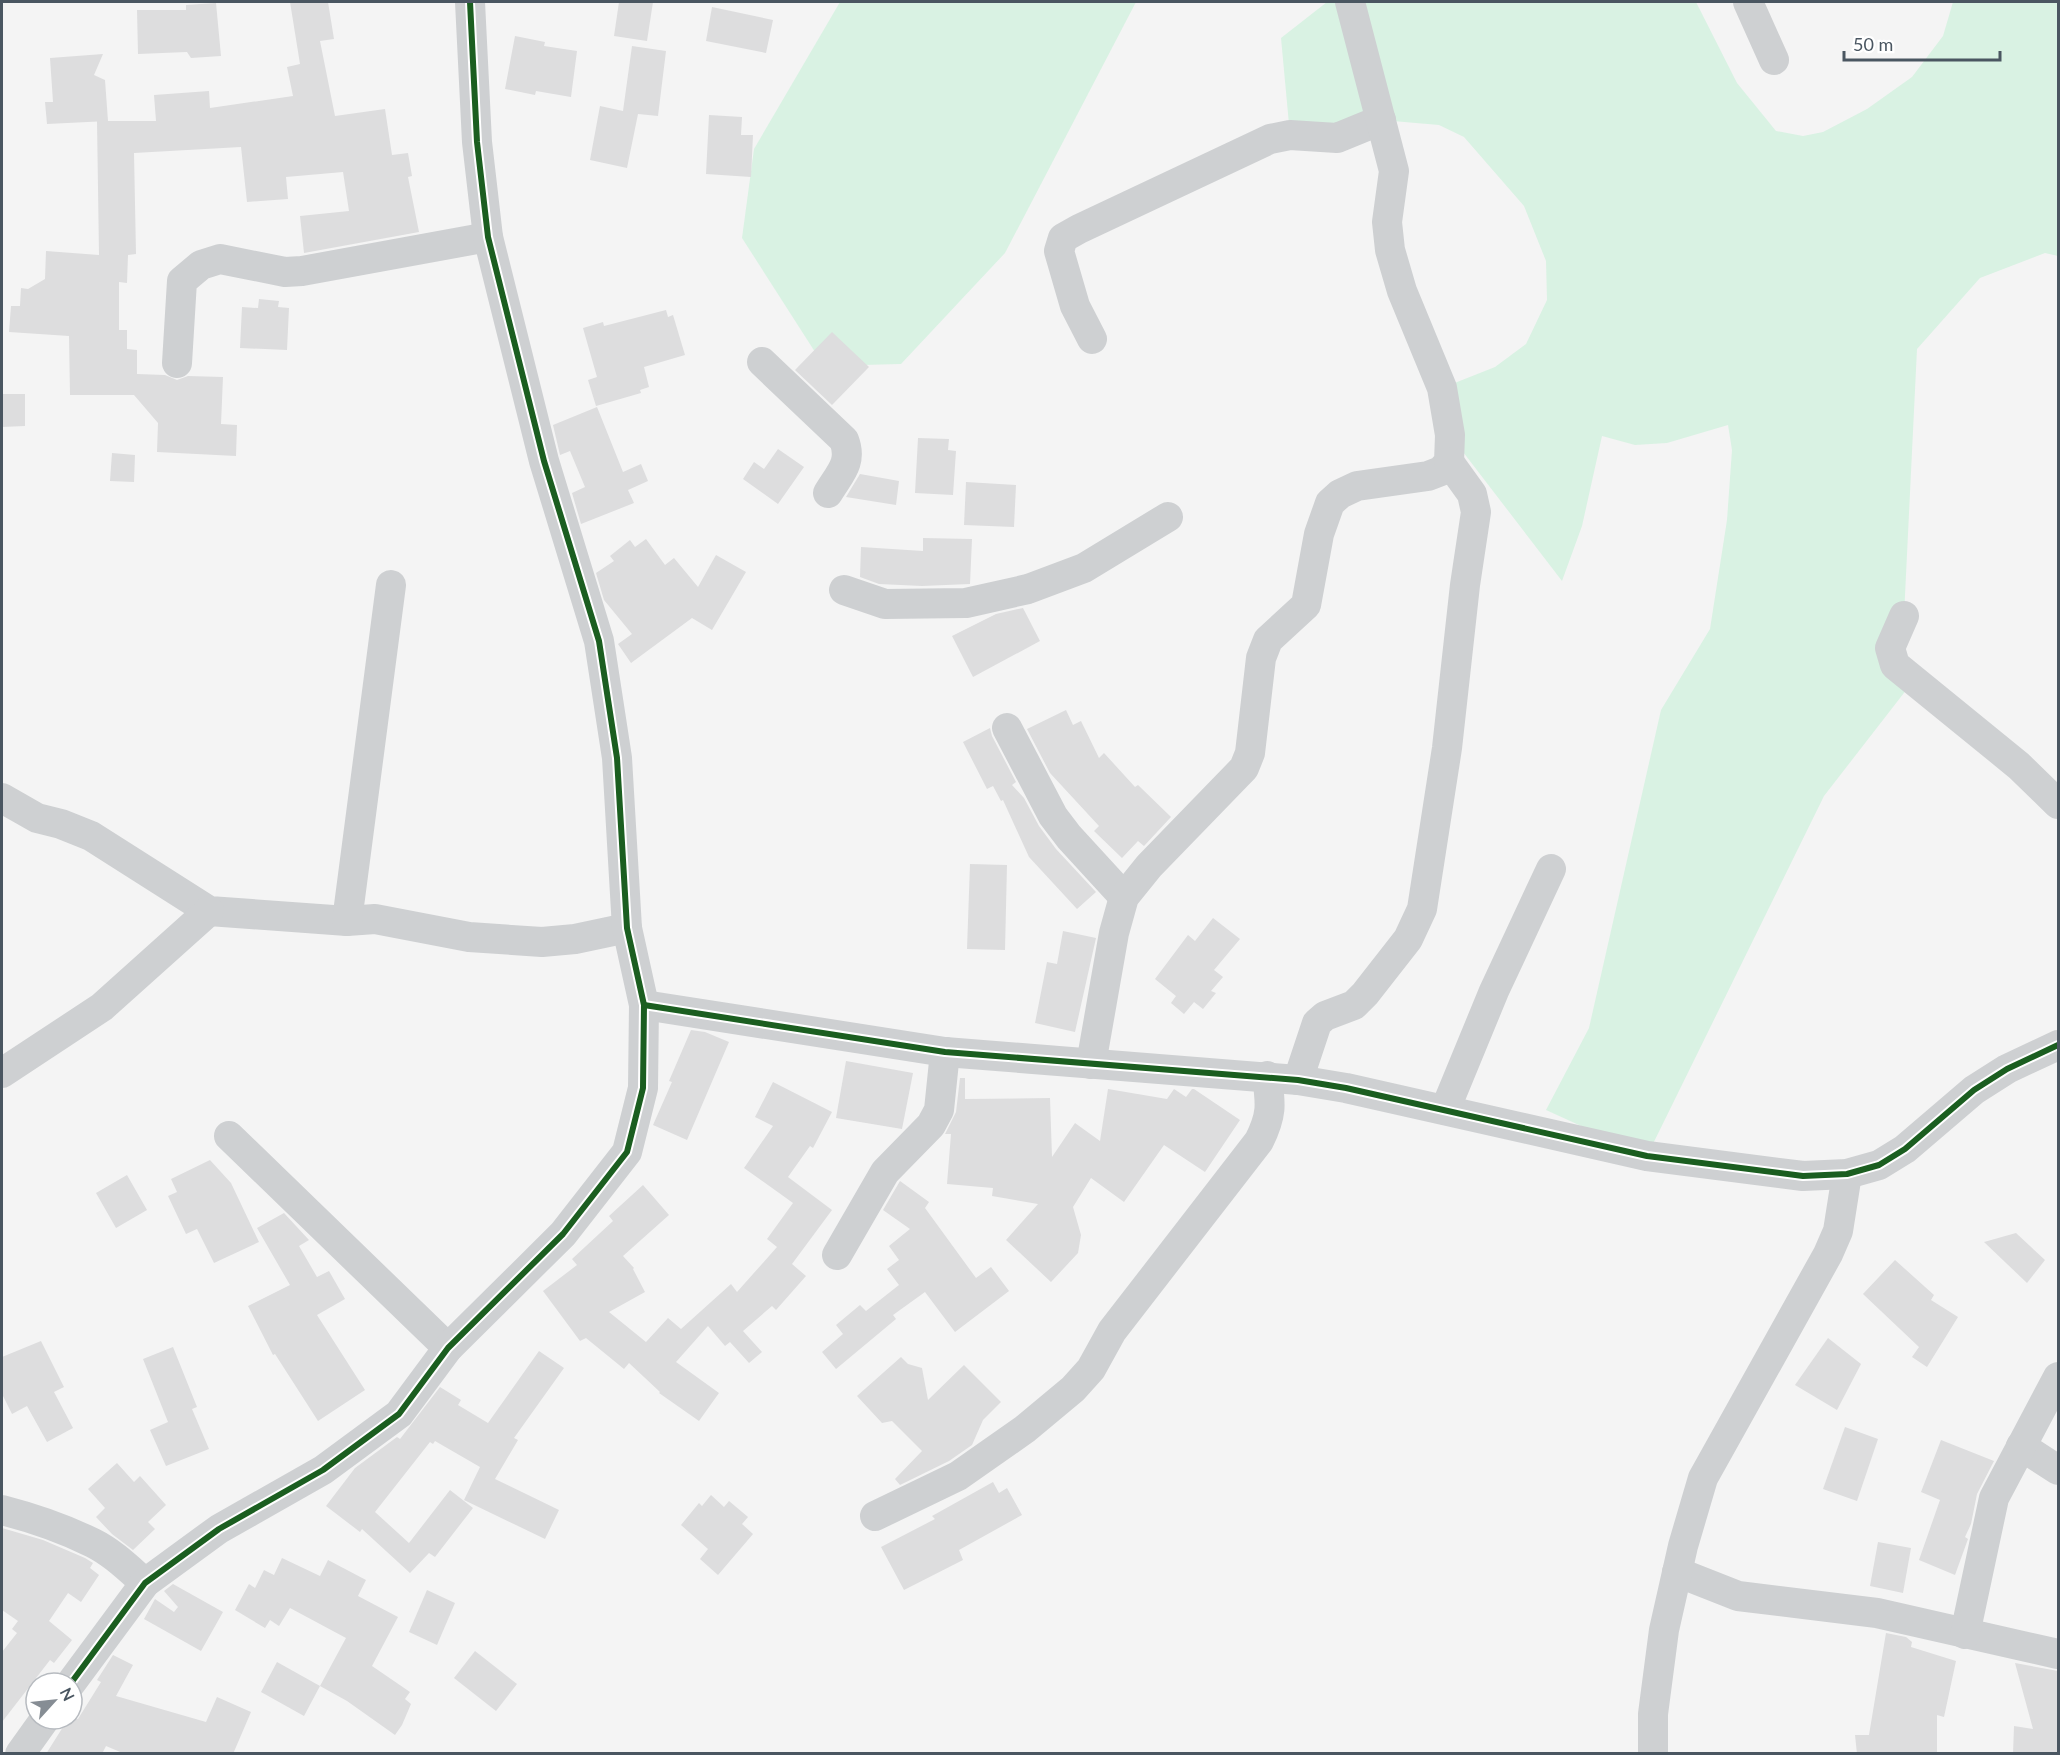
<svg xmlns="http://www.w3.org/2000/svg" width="2060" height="1755" viewBox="0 0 2060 1755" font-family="Lato,sans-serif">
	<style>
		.green { fill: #d9f2e3 }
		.building { fill: #ddddde }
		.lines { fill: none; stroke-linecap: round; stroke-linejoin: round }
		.minor { stroke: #ced0d2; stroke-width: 30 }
		.cycleway-casing { stroke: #fff; stroke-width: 10 }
		.cycleway { stroke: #1b5e20; stroke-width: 6 }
	</style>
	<rect width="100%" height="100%" fill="#f4f4f4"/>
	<g class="green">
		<polygon points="840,2 1136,2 1005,253 901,364 824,366 742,238 754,149"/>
		<polygon points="1327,2 1696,2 1737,83 1776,131 1803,136 1823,132 1867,109 1912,77 1943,36 1953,2 2058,2 2058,256 2045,253 1980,278 1917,349 1904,616 1890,648 1914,680 1824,796 1647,1156 1546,1110 1589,1028 1661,710 1710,629 1727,520 1732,450 1728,425 1667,443 1635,445 1602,436 1582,526 1562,581 1450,435 1442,388 1495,367 1526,344 1547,300 1546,261 1524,206 1464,137 1439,125 1381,120 1290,135 1281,38"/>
	</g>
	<g class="building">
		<polygon points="290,2 328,2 334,39 320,41 335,116 385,109 392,155 408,153 412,176 408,177 419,232 304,253 300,216 349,211 343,172 286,177 288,199 247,202 241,147 134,153 136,254 128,255 127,283 119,282 119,330 127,330 127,349 137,350 137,374 165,375 177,380 188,376 223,377 221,424 237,425 236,456 157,452 158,423 134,395 70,395 69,336 9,332 11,306 20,306 21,288 28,289 45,279 46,251 99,255 97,121 156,121 154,95 209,91 210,108 293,96 287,67 300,64"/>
		<polygon points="619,2 653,2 647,41 614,36"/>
		<polygon points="216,3 221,56 191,58 187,52 138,54 137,10 186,10 186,5"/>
		<polygon points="712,7 773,20 766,53 706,41"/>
		<polygon points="515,36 545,42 544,46 577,51 571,97 536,91 535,95 505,89"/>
		<polygon points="632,46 666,51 658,116 638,114 627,168 590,160 600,106 623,111"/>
		<polygon points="103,54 94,75 105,80 108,121 47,124 45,102 53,102 50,58"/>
		<polygon points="709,115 742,117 741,135 753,135 751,177 706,174"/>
		<polygon points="259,299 279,301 278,307 289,308 287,350 240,348 242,307 258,308"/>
		<polygon points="666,310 668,317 673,315 685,355 644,367 649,387 640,390 641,393 596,406 588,380 597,377 583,328 603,322 604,326"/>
		<polygon points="832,332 869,367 832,405 795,370"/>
		<polygon points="2,394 25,394 25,426 2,427"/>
		<polygon points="597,407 623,472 641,464 648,481 628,490 634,503 581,524 572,493 585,487 570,451 560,455 553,425"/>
		<polygon points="918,438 949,439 948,450 956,451 953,495 915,493"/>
		<polygon points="778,449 804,467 778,504 743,479 754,462 764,469"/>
		<polygon points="112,453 135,455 134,482 110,481"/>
		<polygon points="860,474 899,481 896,505 846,497"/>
		<polygon points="966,482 1016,485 1014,527 964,525"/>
		<polygon points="923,538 972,539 970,584 922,586 879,584 860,577 861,547 923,551"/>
		<polygon points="646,539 665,565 674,558 698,587 716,555 746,572 712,630 692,618 631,663 618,644 632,634 604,600 596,573 614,561 610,556 630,540 635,547"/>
		<polygon points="1023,608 1040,641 973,677 952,636 996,614"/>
		<polygon points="1066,710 1073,725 1081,721 1099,758 1104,753 1135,787 1138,785 1171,817 1144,846 1138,841 1122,858 1094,831 1099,826 1050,773 1027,729"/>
		<polygon points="990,728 992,736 1016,782 1012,785 1024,798 1039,826 1056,849 1096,892 1077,909 1029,857 1003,800 1001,801 993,786 987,789 963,742"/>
		<polygon points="970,864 1007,865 1005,950 967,949"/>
		<polygon points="1213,918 1240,939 1214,970 1223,977 1211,991 1216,993 1203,1009 1194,1002 1184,1014 1171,1003 1176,996 1155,979 1188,935 1195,941"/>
		<polygon points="1063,931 1096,938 1075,1032 1035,1023 1047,962 1057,964"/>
		<polygon points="691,1030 705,1032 729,1042 687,1140 653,1125 672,1082 669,1081"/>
		<polygon points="846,1061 913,1073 902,1129 836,1118"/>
		<polygon points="960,1078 965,1078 965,1099 1050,1098 1052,1157 1075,1123 1100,1141 1108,1089 1167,1099 1174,1089 1186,1097 1192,1089 1194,1089 1240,1120 1205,1172 1164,1145 1124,1202 1091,1178 1073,1207 1081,1235 1078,1253 1051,1282 1006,1240 1038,1204 992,1196 993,1188 947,1184 951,1134 945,1134 956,1112"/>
		<polygon points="773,1082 832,1112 813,1148 810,1146 788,1177 832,1210 792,1264 806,1276 776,1310 772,1306 743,1331 762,1352 749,1363 730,1342 725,1346 708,1326 676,1362 719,1393 699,1421 659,1393 660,1392 629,1363 624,1369 586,1338 580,1341 543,1291 577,1265 572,1259 613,1221 609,1216 643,1185 669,1215 623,1256 634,1268 633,1269 645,1292 609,1312 646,1342 668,1318 681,1329 731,1284 737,1292 777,1247 767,1239 793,1203 744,1168 773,1126 755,1117"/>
		<polygon points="210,1160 231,1183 259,1242 214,1263 197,1229 186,1234 168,1196 177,1192 171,1179"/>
		<polygon points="127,1175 147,1210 116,1228 96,1193"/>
		<polygon points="900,1181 929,1202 925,1208 976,1278 991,1267 1009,1291 955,1332 925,1292 893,1315 896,1319 836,1369 822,1352 843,1334 836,1325 860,1305 866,1311 899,1285 887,1269 899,1260 889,1246 910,1229 883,1210"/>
		<polygon points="284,1213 309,1240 299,1246 317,1277 329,1271 345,1299 317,1315 365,1390 318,1421 275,1354 273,1355 248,1306 290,1285 257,1228"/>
		<polygon points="2016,1233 2045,1260 2027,1283 1984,1242"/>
		<polygon points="1895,1260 1934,1295 1931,1300 1958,1317 1927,1367 1912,1357 1919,1347 1863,1294"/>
		<polygon points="1828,1338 1861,1364 1837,1410 1795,1385"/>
		<polygon points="41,1341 64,1387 54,1392 73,1428 47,1442 27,1406 12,1414 2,1394 2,1357"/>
		<polygon points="173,1347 197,1407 192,1409 209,1449 166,1466 150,1430 168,1422 143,1359"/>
		<polygon points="539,1351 564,1368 514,1438 518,1440 495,1479 559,1510 545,1539 464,1500 480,1467 435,1441 433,1444 430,1442 375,1512 409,1543 450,1490 473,1508 435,1557 429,1553 410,1573 362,1529 360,1532 326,1506 355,1468 397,1437 400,1439 440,1387 461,1400 458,1405 488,1423"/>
		<polygon points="901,1357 908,1364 922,1368 928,1400 964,1365 1001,1402 983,1420 972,1445 949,1461 900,1485 895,1479 922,1451 892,1421 882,1423 857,1396"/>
		<polygon points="1845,1427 1878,1439 1857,1501 1823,1489"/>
		<polygon points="1941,1440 1994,1461 1977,1494 1971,1524 1965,1537 1968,1539 1955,1575 1919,1560 1940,1500 1921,1492"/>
		<polygon points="117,1463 134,1482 140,1476 166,1505 148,1522 155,1529 133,1550 112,1534 96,1517 105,1508 88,1489"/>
		<polygon points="993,1482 999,1493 1007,1488 1022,1515 959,1550 963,1560 904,1590 881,1547 935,1519 932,1516"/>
		<polygon points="711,1495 724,1507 729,1501 748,1517 742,1524 753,1534 718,1575 700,1559 708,1549 681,1525 699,1503 702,1506"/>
		<polygon points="2,1528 43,1540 85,1558 93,1563 90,1568 99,1575 81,1602 68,1593 49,1621 72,1640 54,1663 50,1660 2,1722 2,1652 17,1633 12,1629 18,1621 2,1610"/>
		<polygon points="1878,1542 1911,1548 1903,1593 1870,1586"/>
		<polygon points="282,1558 320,1576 328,1560 366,1580 358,1596 398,1617 372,1666 410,1692 405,1699 411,1704 402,1725 395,1735 347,1701 320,1686 346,1638 290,1608 279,1626 270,1620 265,1628 235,1610 249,1584 255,1588 264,1570 274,1575"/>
		<polygon points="173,1584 223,1612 201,1651 144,1619 155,1599 174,1612 178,1607 164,1591"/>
		<polygon points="427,1590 455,1603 437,1645 409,1632"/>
		<polygon points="1886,1633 1906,1637 1912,1642 1911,1647 1956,1661 1944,1717 1937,1715 1937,1754 1857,1754 1855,1735 1869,1735"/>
		<polygon points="475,1651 517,1684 496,1711 454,1678"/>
		<polygon points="113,1655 133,1665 116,1696 206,1722 217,1697 251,1712 233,1754 125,1754 106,1746 102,1754 46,1754 68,1719 72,1719 72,1716 78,1719 101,1682 97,1680"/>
		<polygon points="277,1662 320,1686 304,1716 261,1692"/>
		<polygon points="2015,1663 2058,1671 2058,1754 2013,1754 2014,1726 2033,1729"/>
	</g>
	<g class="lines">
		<g class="minor">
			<polyline points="1748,2 1774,60"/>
			<polyline points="1092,339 1075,306 1059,251 1063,238 1079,229 1270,139 1290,135 1337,138 1381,120"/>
			<path d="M 762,362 L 844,440 C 853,463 839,474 828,493"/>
			<polyline points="177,363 182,281 201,265 220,259 285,272 302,271 488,237"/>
			<polyline points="844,590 885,604 966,603 1028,589 1084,568 1168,517"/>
			<polyline points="1904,616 1890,648 1895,665 2019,766 2058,804"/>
			<polyline points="1007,728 1053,816 1069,837 1124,897"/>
			<polyline points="2,798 37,818 61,824 91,836 209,911 347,921 375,919 469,937 542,942 575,939 627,928"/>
			<polyline points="347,921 391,585"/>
			<polyline points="644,1005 945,1052 1298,1080 1346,1088 1647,1156 1803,1176 1847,1174 1879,1165 1905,1149 1974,1090 2007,1069 2058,1045"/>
			<polyline points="1091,1064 1114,933 1124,897 1149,866 1244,768 1250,753 1261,658 1268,640 1306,605 1319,534 1330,503 1340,494 1357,486 1428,476 1441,471 1449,462 1450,435 1442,388 1402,291 1390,250 1387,222 1394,171 1350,2"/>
			<polyline points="2,1073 102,1007 209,911"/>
			<polyline points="1298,1080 1317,1023 1325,1016 1354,1005 1365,994 1408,939 1422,909 1447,748 1465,585 1476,512 1472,494 1449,462"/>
			<polyline points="1445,1110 1494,991 1551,869"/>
			<polyline points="229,1136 448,1348"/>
			<polyline points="837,1255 885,1172 931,1125 939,1110 945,1052"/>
			<polyline points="2021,1446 2058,1470"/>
			<path d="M 2,1510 C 33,1518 65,1529 93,1543 C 113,1553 129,1569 145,1583"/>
			<path d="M 875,1516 L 958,1476 L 1025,1429 L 1073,1389 L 1091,1369 L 1112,1331 L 1259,1141 C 1272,1115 1271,1105 1267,1076"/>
			<polyline points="1677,1572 1738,1596 1877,1613 2058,1654"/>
			<polyline points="1965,1634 1994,1498 2058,1377"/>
			<polyline points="71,1683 145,1583 219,1529 323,1470 399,1414 448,1348 563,1234 627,1152 643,1088 644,1005 627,928 617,758 599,641 544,461 488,237 477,142 470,2"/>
			<polyline points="20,1754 45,1719"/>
			<polyline points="1653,1754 1653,1714 1664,1630 1683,1546 1703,1478 1828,1254 1838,1231 1847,1174"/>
		</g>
		<g class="cycleway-casing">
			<g id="cycleway">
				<polyline points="644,1005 945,1052 1298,1080 1346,1088 1647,1156 1803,1176 1847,1174 1879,1165 1905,1149 1974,1090 2007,1069 2058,1045"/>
				<polyline points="71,1683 145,1583 219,1529 323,1470 399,1414 448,1348 563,1234 627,1152 643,1088 644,1005 627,928 617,758 599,641 544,461 488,237 477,142 470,2"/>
			</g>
		</g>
		<use href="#cycleway" class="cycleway"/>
	</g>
	<rect width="2060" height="1755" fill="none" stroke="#4a5661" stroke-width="6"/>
	<g transform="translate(54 1701) rotate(63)"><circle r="28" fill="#ffffff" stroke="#b7bbc0" stroke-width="1.5"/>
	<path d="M0-4.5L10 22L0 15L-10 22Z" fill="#868d94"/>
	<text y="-9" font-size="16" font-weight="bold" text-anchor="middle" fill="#4a5661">N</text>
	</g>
	<path d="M1844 51v9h156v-9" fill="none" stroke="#4a5661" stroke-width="3"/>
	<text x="1853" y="51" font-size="18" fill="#4a5661" stroke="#ffffff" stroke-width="4.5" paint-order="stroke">50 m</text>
</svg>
